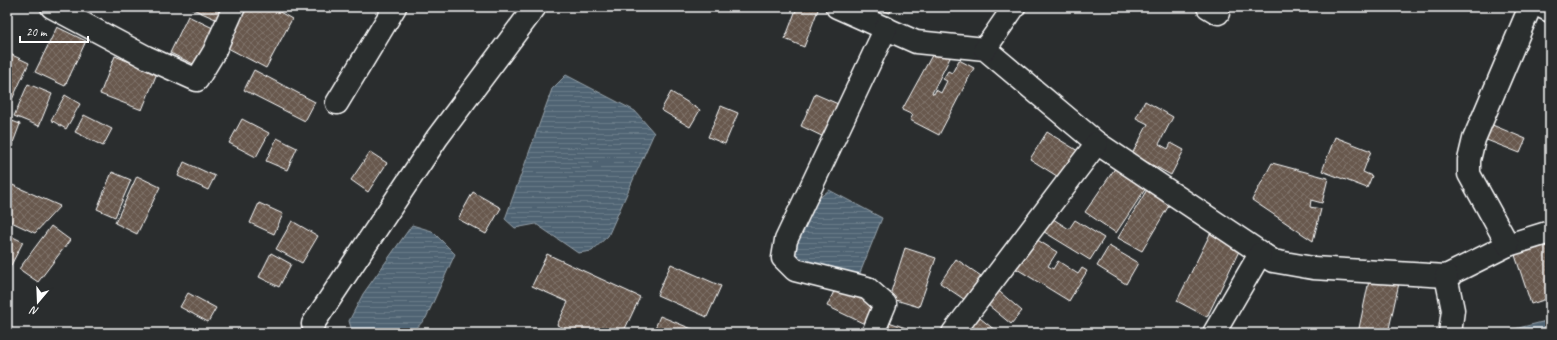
<svg xmlns="http://www.w3.org/2000/svg" width="1557" height="340" viewBox="0 0 1557 340" font-family="Caveat,sans-serif">
	<style>
		.water { fill: url(#water-rules); stroke: #96a2ab }
		.building { fill: url(#building-cross-hatch); stroke: #fff }
		.lines { fill: none; stroke-linecap: round; stroke-linejoin: round }
		.minor-casing { stroke: #fff; stroke-width: 25 }
		.minor { stroke: #2a2d2e; stroke-width: 22 }
	</style>
	<defs>
		<pattern id="water-rules" width="6" height="5" patternUnits="userSpaceOnUse"><rect width="6" height="5" fill="#506473"/><path d="M0 2.5h6" fill="none" stroke="#6a7b88"/></pattern>
		<pattern id="building-cross-hatch" width="8" height="8" patternUnits="userSpaceOnUse"><rect width="8" height="8" fill="#67594e"/><path d="M0 0l8 8M0 8l8-8" fill="none" stroke="#7e7269"/></pattern>
	</defs>
	<rect width="100%" height="100%" fill="#2a2d2e"/>
	<filter id="ink" filterUnits="userSpaceOnUse"><feTurbulence type="fractalNoise" baseFrequency=".025" numOctaves="2"/><feDisplacementMap in="SourceGraphic" scale="8" xChannelSelector="R" yChannelSelector="G"/><feConvolveMatrix kernelMatrix="1 2 1 2 8 2 1 2 1" color-interpolation-filters="sRGB"/></filter>
	<g filter="url(#ink)">
		<g class="water">
			<polygon points="566,75 635,111 654,133 608,236 592,251 578,253 536,224 515,228 505,219 552,89"/>
			<polygon points="829,190 882,218 854,288 786,252 799,215"/>
			<polygon points="412,225 432,231 455,254 426,318 412,333 356,333 352,331 349,321 363,294"/>
			<polygon points="1550,320 1550,333 1499,333"/>
		</g>
		<g class="building">
			<polygon points="188,7 226,7 220,21"/>
			<polygon points="244,7 271,7 292,19 266,68 224,46"/>
			<polygon points="797,7 819,7 804,47 785,39"/>
			<polygon points="874,7 892,7 890,13"/>
			<polygon points="188,16 217,30 200,67 170,53"/>
			<polygon points="57,27 86,41 65,86 35,72"/>
			<polygon points="936,48 951,56 932,93 934,94 936,90 941,93 947,81 943,79 948,71 952,73 959,60 974,68 939,135 910,120 913,115 902,110"/>
			<polygon points="10,54 29,63 9,106 7,105 7,61"/>
			<polygon points="115,56 157,73 142,110 100,94"/>
			<polygon points="254,70 315,102 305,121 244,90"/>
			<polygon points="28,84 52,94 39,126 14,116"/>
			<polygon points="671,92 700,110 690,127 661,110"/>
			<polygon points="815,94 845,107 830,140 801,126"/>
			<polygon points="65,95 80,104 66,129 51,120"/>
			<polygon points="1145,101 1173,117 1159,144 1168,149 1171,143 1184,150 1171,175 1132,154 1148,124 1136,118"/>
			<polygon points="721,106 738,113 725,144 708,137"/>
			<polygon points="84,115 112,129 103,146 75,132"/>
			<polygon points="7,119 20,124 7,159"/>
			<polygon points="242,119 269,133 256,157 229,143"/>
			<polygon points="1490,124 1526,139 1520,153 1484,139"/>
			<polygon points="1047,132 1078,151 1060,178 1030,159"/>
			<polygon points="1335,137 1371,151 1363,172 1372,176 1367,188 1322,171"/>
			<polygon points="277,138 297,148 287,170 266,161"/>
			<polygon points="370,152 387,163 368,192 351,180"/>
			<polygon points="184,162 215,176 208,190 178,176"/>
			<polygon points="1272,163 1328,178 1322,203 1311,200 1310,207 1321,209 1313,241 1252,200"/>
			<polygon points="1118,164 1148,185 1116,233 1085,212"/>
			<polygon points="112,172 131,180 115,217 97,209"/>
			<polygon points="137,176 160,187 137,234 115,223"/>
			<polygon points="8,183 60,206 35,233 7,220"/>
			<polygon points="1148,188 1171,202 1142,251 1118,238"/>
			<polygon points="473,192 501,208 486,234 458,219"/>
			<polygon points="259,203 283,214 274,234 250,223"/>
			<polygon points="1050,217 1069,229 1075,220 1104,238 1090,260 1041,230"/>
			<polygon points="292,221 318,236 302,263 276,249"/>
			<polygon points="51,226 70,240 38,282 19,269"/>
			<polygon points="1211,232 1241,247 1207,317 1177,301"/>
			<polygon points="7,234 23,242 8,271 7,271"/>
			<polygon points="1031,236 1057,252 1048,266 1053,269 1058,261 1078,274 1082,268 1087,271 1069,301 1012,266"/>
			<polygon points="1550,238 1550,298 1531,304 1513,249"/>
			<polygon points="1109,246 1138,263 1126,284 1097,266"/>
			<polygon points="905,248 936,258 919,307 889,298"/>
			<polygon points="271,253 291,264 279,287 259,277"/>
			<polygon points="547,254 640,297 623,333 575,333 557,325 568,302 532,286"/>
			<polygon points="956,259 987,280 971,304 940,283"/>
			<polygon points="671,264 721,286 707,317 657,295"/>
			<polygon points="1370,276 1399,283 1388,333 1358,333"/>
			<polygon points="836,287 878,307 869,326 827,306"/>
			<polygon points="994,287 1022,311 1011,324 982,300"/>
			<polygon points="188,293 216,308 208,322 180,307"/>
			<polygon points="975,314 996,331 995,333 969,333 963,328"/>
			<polygon points="660,316 697,331 697,333 653,333"/>
			<polygon points="883,320 906,328 904,333 879,333"/>
		</g>
		<g class="lines">
			<g class="minor-casing">
				<g id="minor">
					<polyline points="52,7 146,57 197,80 214,52 234,7"/>
					<polyline points="837,7 916,42 985,49 1097,143 1273,261 1313,268 1446,276 1508,245 1550,232"/>
					<polyline points="1208,7 1218,13"/>
					<polyline points="1542,7 1550,11"/>
					<polyline points="985,49 1014,7"/>
					<polyline points="337,103 395,7"/>
					<polyline points="1508,245 1469,174 1469,160 1474,139 1530,7"/>
					<polyline points="1446,276 1453,310 1450,333"/>
					<polyline points="313,324 437,138 535,7"/>
					<polyline points="873,333 885,304 867,288 795,270 783,258 786,240 886,28"/>
					<polyline points="953,333 1097,143"/>
					<polyline points="1214,333 1260,254"/>
				</g>
			</g>
			<use href="#minor" class="minor"/>
		</g>
	</g>
	<rect width="1557" height="340" fill="none" stroke="#2a2d2e" stroke-width="24"/>
	<rect x="12" y="12" width="1533" height="316" fill="none" stroke="#fff" stroke-width="1.5" filter="url(#ink)"/>
	<g transform="translate(38 302) rotate(199)" stroke="#2a2d2e" stroke-width="3" paint-order="stroke">
	<path d="M0-3L7 15L0 10L-7 15Z" fill="#ffffff"/>
	<text y="-6" font-size="11" font-weight="bold" text-anchor="middle" fill="#ffffff">N</text>
	</g>
	<path d="M20 36v6h68v-6" fill="none" stroke="#ffffff" stroke-width="2"/>
	<text x="26" y="36" font-size="12" fill="#ffffff" stroke="#2a2d2e" stroke-width="3" paint-order="stroke">20 m</text>
</svg>
